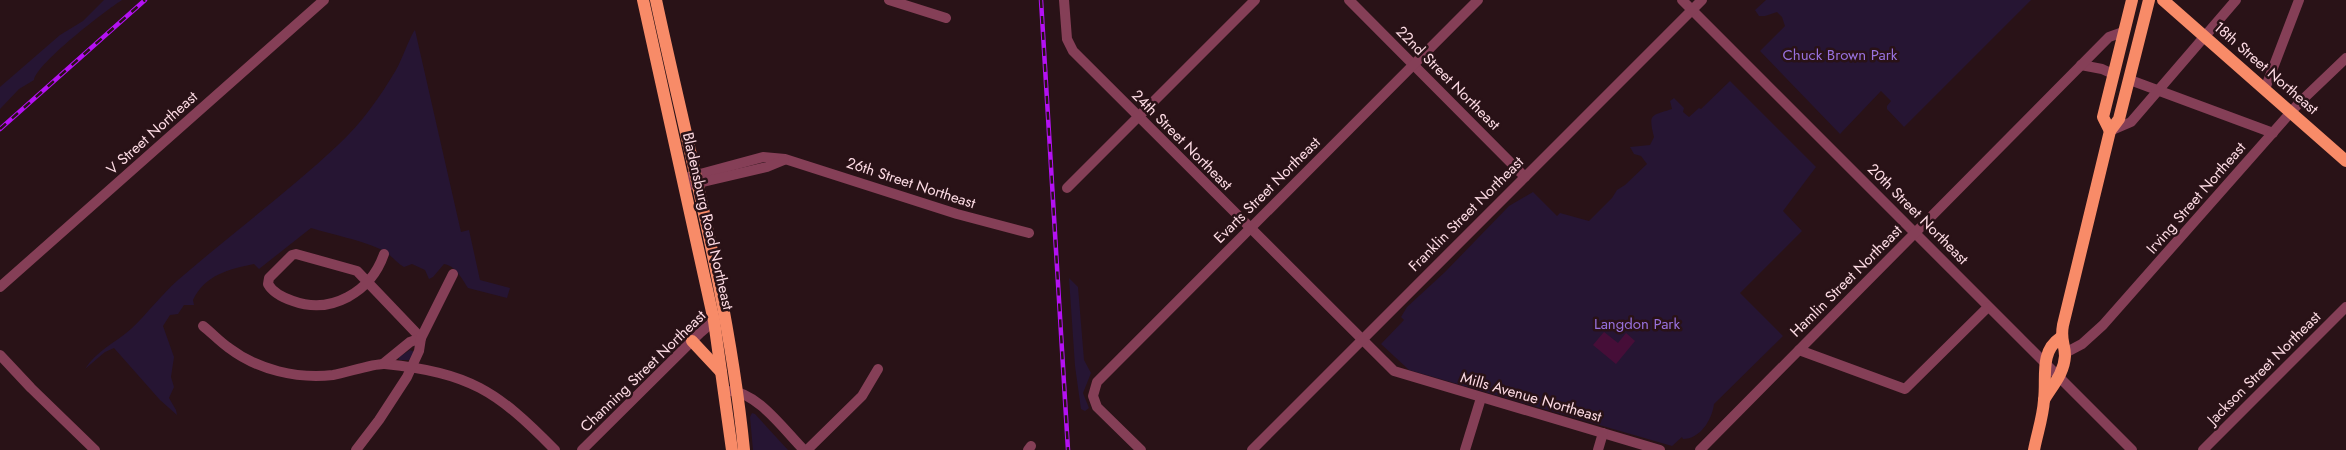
<svg xmlns="http://www.w3.org/2000/svg" width="2346" height="450" viewBox="0 0 2346 450" font-family="Jost,sans-serif">
	<style>
		.green { fill: #261533 }
		.water { fill: #460e38 }
		.lines { fill: none; stroke-linecap: round; stroke-linejoin: round }
		.minor { stroke: #853f57; stroke-width: 10 }
		.major { stroke: #f88b68; stroke-width: 12 }
		.rail-casing { stroke: #b411f3; stroke-width: 4.5 }
		.rail { stroke: #291217; stroke-width: 2.5; stroke-dasharray: 8; stroke-linecap: butt }
		.labels { text-anchor: middle; dominant-baseline: central; stroke-width: 5; stroke-linejoin: round; paint-order: stroke }
		.park-label { font-size: 15px; fill: #9871dd; stroke: #291217 }
		.street-label { font-size: 15px; fill: #fddbe4; stroke: #291217 }
	</style>
	<rect width="100%" height="100%" fill="#291217"/>
	<g class="green">
		<path d="M 104,0 L 122,0 C 105,11 37,63 34,80 L 19,89 L 0,109 L 0,87 L 60,35 L 83,21 Z"/>
		<polygon points="1766,0 2031,0 1904,127 1887,109 1887,106 1891,101 1881,91 1840,134 1760,51 1785,26 1782,17 1777,12 1765,16 1759,16 1755,10"/>
		<path d="M 415,30 L 461,232 L 469,230 L 480,280 L 510,288 L 507,298 L 468,288 C 462,279 456,266 444,264 L 433,277 L 429,279 L 425,270 L 412,264 L 404,267 C 395,262 390,253 380,249 C 358,239 333,235 311,228 L 259,269 L 254,264 C 229,269 205,275 193,300 L 194,305 L 184,305 L 178,314 L 170,315 L 163,326 L 174,357 L 171,377 L 174,387 L 169,398 L 176,410 L 177,415 L 160,400 L 114,348 L 105,352 L 85,369 C 96,351 115,343 131,329 C 147,314 161,295 178,280 C 231,234 287,193 338,145 C 361,124 380,97 396,70 C 401,62 411,34 415,30 Z"/>
		<path d="M 1730,81 L 1816,167 L 1783,211 L 1802,231 L 1740,293 L 1783,336 L 1714,404 C 1712,420 1700,439 1683,439 L 1682,437 L 1672,446 L 1409,370 L 1381,344 L 1404,320 L 1401,317 L 1407,307 L 1445,272 L 1509,206 L 1533,192 L 1557,216 L 1560,213 L 1589,221 L 1612,198 L 1617,190 L 1625,185 L 1647,164 L 1641,156 L 1634,154 L 1630,147 L 1650,145 L 1654,137 C 1648,113 1651,116 1672,109 L 1670,101 L 1674,98 L 1684,108 L 1683,112 L 1689,117 L 1699,108 L 1701,109 Z"/>
		<polygon points="1069,278 1078,287 1084,360 1091,373 1083,393 1089,408 1085,411 1081,409 1075,366"/>
		<polygon points="410,350 414,352 409,360 399,360 399,357"/>
		<polygon points="752,413 755,414 788,450 753,450 750,417"/>
	</g>
	<polygon class="water" points="1604,332 1618,343 1626,333 1635,341 1616,364 1593,345"/>
	<g class="lines">
		<g class="minor">
			<polyline points="889,0 946,18"/>
			<polyline points="1064,0 1067,39 1073,51 1394,371 1660,450"/>
			<polyline points="1349,0 1525,177"/>
			<polyline points="1682,0 2132,450"/>
			<polyline points="2081,65 2102,69 2113,74"/>
			<polyline points="2130,80 2273,133"/>
			<polyline points="2265,89 2299,0"/>
			<polyline points="2110,131 2131,122 2236,0"/>
			<polyline points="689,177 763,157 785,159 957,214 1029,233"/>
			<polyline points="690,185 767,167 784,160"/>
			<polyline points="1067,188 1255,0"/>
			<path d="M 384,254 C 371,292 331,315 293,301 C 284,298 273,293 268,284 L 269,278 L 292,255 L 296,254 L 357,271 L 421,338"/>
			<polyline points="0,287 324,0"/>
			<path d="M 203,326 C 212,333 220,342 229,348 C 258,370 297,379 333,375 C 346,373 374,363 385,364 C 470,373 496,390 555,450"/>
			<polyline points="1799,350 1905,389 1988,307"/>
			<polyline points="2065,353 2082,344 2103,325 2299,103 2346,58"/>
			<polyline points="0,355 31,388 95,450"/>
			<polyline points="383,364 410,342 421,338"/>
			<path d="M 731,391 C 758,393 785,431 804,450"/>
			<polyline points="356,450 379,420 407,377 419,351 421,338 453,274"/>
			<polyline points="582,450 700,333 714,321 720,319"/>
			<polyline points="807,450 862,396 878,369"/>
			<polyline points="1028,450 1031,446"/>
			<polyline points="1141,450 1097,407 1093,396 1097,382 1478,0"/>
			<polyline points="1252,450 1702,0"/>
			<polyline points="1465,450 1481,398"/>
			<polyline points="1598,450 1603,433"/>
			<polyline points="1700,450 2109,37 2123,32"/>
			<polyline points="2203,450 2346,307"/>
		</g>
		<g class="major">
			<polyline points="643,0 714,321 732,450"/>
			<path d="M 656,0 C 688,149 729,299 744,450"/>
			<polyline points="2163,0 2346,161"/>
			<polyline points="2110,131 2103,117 2132,0"/>
			<polyline points="692,341 721,372"/>
			<path d="M 2044,400 C 2052,386 2064,374 2065,356 C 2065,343 2060,341 2063,325 L 2110,131 L 2119,119 L 2149,0"/>
			<path d="M 2034,450 C 2037,434 2043,417 2044,400 C 2047,379 2039,352 2060,338"/>
		</g>
		<g class="rail-casing">
			<g id="rail">
				<polyline points="1041,0 1068,450"/>
				<polyline points="0,129 145,0"/>
			</g>
		</g>
		<use href="#rail" class="rail"/>
	</g>
	<g class="labels">
		<g class="park-label">
			<text x="1840" y="55">Chuck Brown Park</text>
			<text x="1637" y="324">Langdon Park</text>
		</g>
		<g class="street-label">
			<text transform="translate(2266 68) rotate(41)">18th Street Northeast</text>
			<text transform="translate(1448 78) rotate(45)">22nd Street Northeast</text>
			<text transform="translate(152 133) rotate(-42)">V Street Northeast</text>
			<text transform="translate(1182 140) rotate(45)">24th Street Northeast</text>
			<text transform="translate(911 183) rotate(18)">26th Street Northeast</text>
			<text transform="translate(1267 190) rotate(-45)">Evarts Street Northeast</text>
			<text transform="translate(2196 198) rotate(-49)">Irving Street Northeast</text>
			<text transform="translate(1466 214) rotate(-45)">Franklin Street Northeast</text>
			<text transform="translate(1918 214) rotate(45)">20th Street Northeast</text>
			<text transform="translate(708 221) rotate(77)">Bladensburg Road Northeast</text>
			<text transform="translate(1846 281) rotate(-45)">Hamlin Street Northeast</text>
			<text transform="translate(2264 368) rotate(-45)">Jackson Street Northeast</text>
			<text transform="translate(643 371) rotate(-44)">Channing Street Northeast</text>
			<text transform="translate(1531 397) rotate(16)">Mills Avenue Northeast</text>
		</g>
	</g>
</svg>
